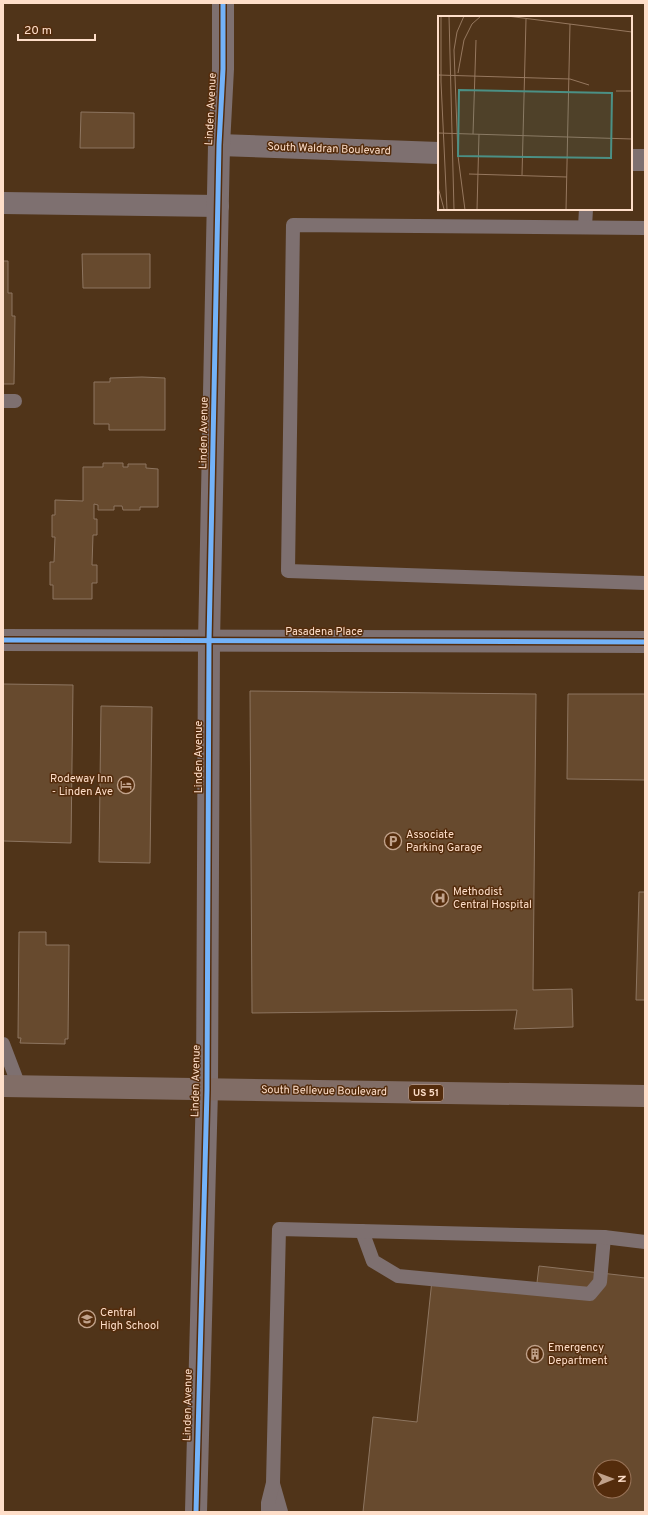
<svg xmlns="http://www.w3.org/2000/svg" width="648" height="1515" viewBox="0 0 648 1515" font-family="Overpass,sans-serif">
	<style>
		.building { fill: #674a2e; stroke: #8d7560; fill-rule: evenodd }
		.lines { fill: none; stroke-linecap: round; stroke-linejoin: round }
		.lane { stroke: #7e7070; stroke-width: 14 }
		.street { stroke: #7e7070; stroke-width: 22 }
		.primary { stroke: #816d66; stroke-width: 22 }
		.cycleway-casing { stroke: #542c0c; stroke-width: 8 }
		.cycleway { stroke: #73b2f8; stroke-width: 5 }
		.labels { text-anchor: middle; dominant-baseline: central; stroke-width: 3; stroke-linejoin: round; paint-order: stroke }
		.shield { fill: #542c0c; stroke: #cba990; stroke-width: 1 }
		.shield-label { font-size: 10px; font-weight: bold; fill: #fedec9 }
		.street-label { font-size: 11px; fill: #fedec9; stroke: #542c0c }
		.poi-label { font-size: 11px; fill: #fedec9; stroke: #542c0c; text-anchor: start }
		.inset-road { fill: none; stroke: #96785f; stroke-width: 1 }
		.view { fill: #4b9085; fill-opacity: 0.15; stroke: #4b9085; stroke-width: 2 }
		.inset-edge { fill: none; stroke: #fedec9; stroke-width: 2 }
	</style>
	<rect width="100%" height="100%" fill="#503419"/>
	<g class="building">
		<polygon points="81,112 134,113 134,148 80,148"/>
		<polygon points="82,254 150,254 150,288 83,288"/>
		<polygon points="3,261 8,261 8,293 12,293 12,316 15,316 14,384 3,384"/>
		<polygon points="142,377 165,378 165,430 109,430 109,424 94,424 94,382 110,382 110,378"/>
		<polygon points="103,463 123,463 123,467 128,467 128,464 146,464 146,468 158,469 158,507 140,507 140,510 123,510 122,506 114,506 114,510 98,510 98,505 94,504 94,519 97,519 97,535 93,535 92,565 97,565 97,583 92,583 92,599 53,599 53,585 50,585 50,562 54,562 55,537 52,537 52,515 55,515 55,500 83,501 83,467 103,467"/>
		<polygon points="3,684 73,685 71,843 3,841"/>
		<polygon points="250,691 536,694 533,990 572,989 573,1027 514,1029 517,1010 252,1013"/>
		<polygon points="568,694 645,694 645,780 567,779"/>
		<polygon points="101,706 152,707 150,863 99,862"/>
		<polygon points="639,892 645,892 645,1000 636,1000"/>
		<polygon points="19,932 46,932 46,945 69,945 68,1039 65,1039 65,1044 20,1043 21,1038 18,1038"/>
		<path d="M 539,1266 L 645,1278 L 645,1512 L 363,1512 L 373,1417 L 417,1422 L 432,1280 L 536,1291 ZM 600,1467 L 624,1467 L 624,1491 L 600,1491 Z"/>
	</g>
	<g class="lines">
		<g class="lane">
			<polyline points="585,227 586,209"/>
			<polyline points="645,228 293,225 288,571 645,583"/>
			<polyline points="3,401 15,401"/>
			<polyline points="3,1044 19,1086"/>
			<polyline points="362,1231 373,1261 398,1276 590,1294 600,1282 604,1237"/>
			<polyline points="273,1484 281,1512"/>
			<polyline points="268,1512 268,1503 273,1483 279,1229 604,1237 645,1242"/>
		</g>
		<g class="street">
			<polyline points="219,145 439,153"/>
			<polyline points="631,160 645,160"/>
			<polyline points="3,203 218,206"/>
			<polyline points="3,640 645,642"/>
			<polyline points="196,1512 207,1090 209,642 219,145 223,69 223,3"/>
		</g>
		<polyline class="primary" points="3,1086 645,1096"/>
		<g class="cycleway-casing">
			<g id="cycleway">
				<polyline points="3,640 645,642"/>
				<polyline points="196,1512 207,1090 209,642 219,145 223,69 223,3"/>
			</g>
		</g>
		<use href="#cycleway" class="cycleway"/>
	</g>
	<defs>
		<g id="hotel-ring" transform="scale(0.9)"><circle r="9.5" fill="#542c0c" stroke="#c1a28b" stroke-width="1.5"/><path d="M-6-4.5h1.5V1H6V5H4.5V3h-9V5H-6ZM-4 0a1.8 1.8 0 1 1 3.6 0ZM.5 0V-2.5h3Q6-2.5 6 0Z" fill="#c1a28b"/></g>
		<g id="parking-ring" transform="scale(0.9)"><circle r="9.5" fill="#542c0c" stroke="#c1a28b" stroke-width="1.5"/><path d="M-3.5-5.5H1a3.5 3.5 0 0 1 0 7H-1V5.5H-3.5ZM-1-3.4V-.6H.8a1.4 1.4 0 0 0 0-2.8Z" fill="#c1a28b"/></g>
		<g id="hospital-ring" transform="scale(0.9)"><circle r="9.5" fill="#542c0c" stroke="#c1a28b" stroke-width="1.5"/><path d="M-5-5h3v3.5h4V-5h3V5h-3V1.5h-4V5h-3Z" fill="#c1a28b"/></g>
		<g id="school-ring" transform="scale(0.9)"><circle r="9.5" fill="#542c0c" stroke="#c1a28b" stroke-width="1.5"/><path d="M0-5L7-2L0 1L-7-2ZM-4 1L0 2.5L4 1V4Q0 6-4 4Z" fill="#c1a28b"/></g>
		<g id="building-ring" transform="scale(0.9)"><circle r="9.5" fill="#542c0c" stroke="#c1a28b" stroke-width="1.5"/><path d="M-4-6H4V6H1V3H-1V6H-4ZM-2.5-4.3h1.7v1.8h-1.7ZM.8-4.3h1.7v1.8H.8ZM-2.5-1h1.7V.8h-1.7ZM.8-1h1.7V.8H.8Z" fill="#c1a28b"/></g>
	</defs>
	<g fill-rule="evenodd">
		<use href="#hotel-ring" x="126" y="785"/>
		<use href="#parking-ring" x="393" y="841"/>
		<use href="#hospital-ring" x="440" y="898"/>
		<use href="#school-ring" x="87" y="1319"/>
		<use href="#building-ring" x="535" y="1354"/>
	</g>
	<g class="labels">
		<rect class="shield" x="409" y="1085" width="34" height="16" rx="3"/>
		<g class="shield-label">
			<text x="426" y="1093">US 51</text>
		</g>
		<g class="street-label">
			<text transform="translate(211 109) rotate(-87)">Linden Avenue</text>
			<text transform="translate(329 149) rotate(2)">South Waldran Boulevard</text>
			<text transform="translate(204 433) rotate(-89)">Linden Avenue</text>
			<text x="324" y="632">Pasadena Place</text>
			<text transform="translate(199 757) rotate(-90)">Linden Avenue</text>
			<text transform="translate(196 1081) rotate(-89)">Linden Avenue</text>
			<text transform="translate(324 1091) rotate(1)">South Bellevue Boulevard</text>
			<text transform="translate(188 1405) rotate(-89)">Linden Avenue</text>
		</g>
		<g class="poi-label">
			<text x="113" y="779" text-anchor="end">Rodeway Inn<tspan x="113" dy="13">- Linden Ave</tspan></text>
			<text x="406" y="835">Associate<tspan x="406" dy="13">Parking Garage</tspan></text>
			<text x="453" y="892">Methodist<tspan x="453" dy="13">Central Hospital</tspan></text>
			<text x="100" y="1313">Central<tspan x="100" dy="13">High School</tspan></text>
			<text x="548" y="1348">Emergency<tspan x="548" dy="13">Department</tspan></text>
		</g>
	</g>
	<g transform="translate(438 16)">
		<rect width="194" height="194" fill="#503419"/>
		<path class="inset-road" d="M 3,0 L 3,66 L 9,194M 11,0 L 16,194M 26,0 L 19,16 L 16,34 L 20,140 L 27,194M 69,0 L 194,16M 20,57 L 26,24 L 34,8 L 43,0M 0,59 L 132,63 L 151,69M 178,75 L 194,75M 0,117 L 194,123M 35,118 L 38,24M 31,158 L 129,161M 84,159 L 88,3M 0,171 L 6,193M 39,194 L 41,118M 128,194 L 132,8"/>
		<path class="view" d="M 21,74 L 174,77 L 173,142 L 20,140 Z"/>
		<rect width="194" height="194" class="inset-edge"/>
	</g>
	<rect width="648" height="1515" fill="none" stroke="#fedec9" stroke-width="8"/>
	<g transform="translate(612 1479) rotate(89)"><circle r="19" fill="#542c0c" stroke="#987358"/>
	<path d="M0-3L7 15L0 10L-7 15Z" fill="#c1a28b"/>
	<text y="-6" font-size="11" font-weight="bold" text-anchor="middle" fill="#fedec9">N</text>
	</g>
	<path d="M18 34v6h77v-6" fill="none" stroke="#fedec9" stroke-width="2"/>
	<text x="24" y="34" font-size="12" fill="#fedec9" stroke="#542c0c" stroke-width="3" paint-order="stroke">20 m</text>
</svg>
